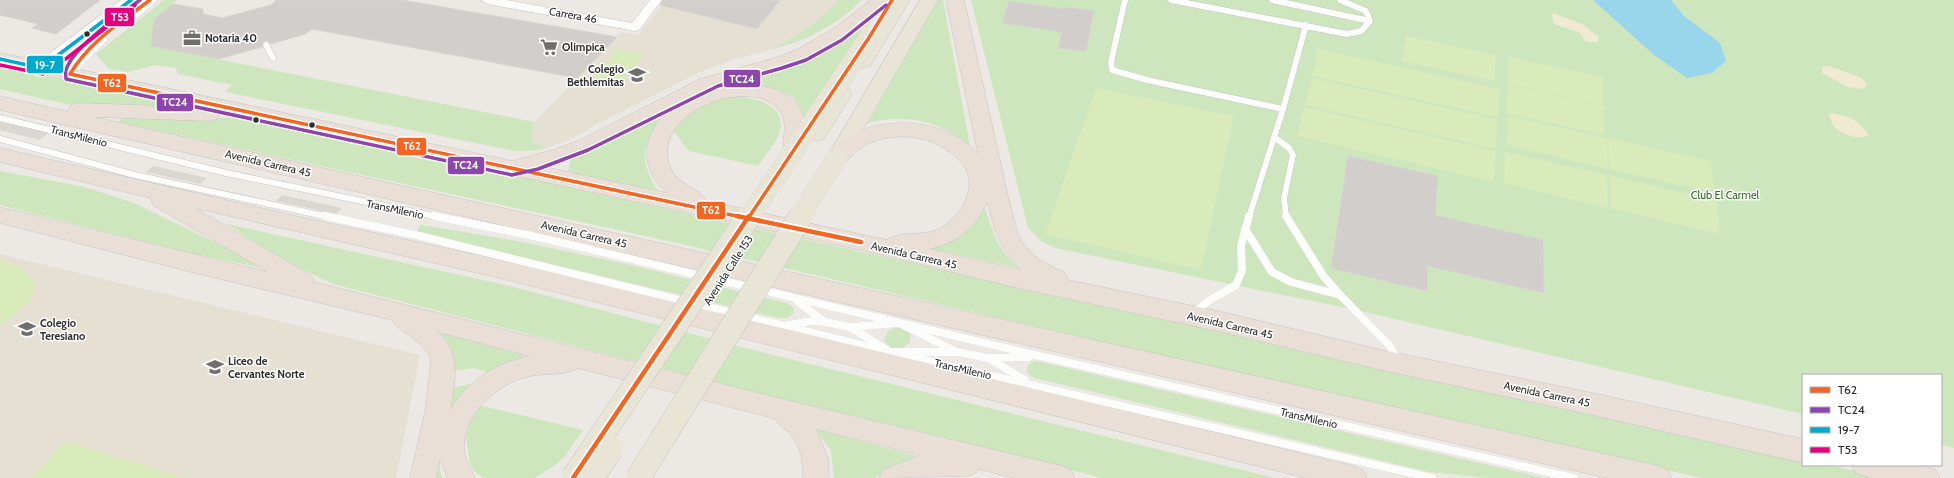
<svg xmlns="http://www.w3.org/2000/svg" width="1954" height="478" viewBox="0 0 1954 478" font-family="Cabin,sans-serif">
	<style>
		.education { fill: #e6e0d3 }
		.green { fill: #cee6be }
		.sand { fill: #f0ead3 }
		.pitch { fill: #d9eabb }
		.plaza { fill: #dad6d2 }
		.water { fill: #99d6ec }
		.building { fill: #d1cecb; stroke: #d7d4d0 }
		.lines { fill: none; stroke-linecap: round; stroke-linejoin: round }
		.lane-far1-casing { stroke: #c5c4c5; stroke-width: 7 }
		.lane-casing { stroke: #c5c4c5; stroke-width: 8 }
		.street-casing { stroke: #c5c4c5; stroke-width: 1 }
		.secondary-casing { stroke: #c5c4c5; stroke-width: 1 }
		.primary-casing { stroke: #c6c5c4; stroke-width: 1 }
		.highway-casing { stroke: #c6c5c4; stroke-width: 1 }
		.lane-far1 { stroke: #fcfcfb; stroke-width: 6 }
		.lane { stroke: #fcfcfb; stroke-width: 8 }
		.street { fill: #fcfcfb; fill-rule: evenodd }
		.secondary { fill: #fcfcfb; fill-rule: evenodd }
		.primary { fill: #e8e4d6; fill-rule: evenodd }
		.highway { fill: #eadfd6; fill-rule: evenodd }
		.primary-bridge-far1-casing { stroke: #c6c5c4; stroke-width: 20; stroke-linecap: butt }
		.primary-bridge-casing { stroke: #c6c5c4; stroke-width: 25; stroke-linecap: butt }
		.primary-bridge-far1 { stroke: #e8e4d6; stroke-width: 20 }
		.primary-bridge { stroke: #e8e4d6; stroke-width: 24 }
		.bus-1-far1-casing { stroke: #fff; stroke-width: 6 }
		.bus-1-casing { stroke: #fff; stroke-width: 8 }
		.bus-2-casing { stroke: #fff; stroke-width: 6 }
		.bus-3-casing { stroke: #fff; stroke-width: 6 }
		.bus-4-casing { stroke: #fff; stroke-width: 6 }
		.bus-1-far1 { stroke: #f26522; stroke-width: 3.5 }
		.bus-1 { stroke: #f26522; stroke-width: 4.5 }
		.bus-2 { stroke: #8e44ad; stroke-width: 3.5 }
		.bus-3 { stroke: #00a9ce; stroke-width: 3.5 }
		.bus-4 { stroke: #e5007d; stroke-width: 3.5 }
		.bus-dot { fill: #2e2e2e; stroke: #fff; stroke-width: 1.5 }
		.labels { text-anchor: middle; dominant-baseline: central; stroke-width: 3; stroke-linejoin: round; paint-order: stroke }
		.street-label { font-size: 11px; fill: #2e2e2e; stroke: #fff }
		.poi-label { font-size: 11px; font-weight: bold; fill: #2e2e2e; stroke: #fff; text-anchor: start }
		.park-label { font-size: 11px; fill: #2c6e1b; stroke: #fff }
		.line-badge { stroke: #fff; stroke-width: 1.5 }
		.badge-label { font-size: 11px; text-anchor: middle; font-weight: bold; fill: #fff }
	</style>
	<rect width="100%" height="100%" fill="#ece8e4"/>
	<g class="education">
		<polygon points="665,0 839,0 830,11 798,35 774,49 735,59 700,72 603,121 571,139 547,148 533,143 532,134 535,122 621,32 638,35"/>
		<polygon points="0,254 420,355 396,478 0,478"/>
	</g>
	<g class="green">
		<polygon points="164,0 177,0 154,19 151,46 535,122 532,134 533,143 547,148 530,151 515,151 225,92 232,85 178,74 176,68 155,65 128,72 109,69 96,54"/>
		<path d="M 839,0 L 862,0 C 838,25 806,40 774,49 C 798,35 821,20 839,0 Z"/>
		<path d="M 937,0 L 943,0 L 970,146 C 939,120 907,113 868,123 Z"/>
		<polygon points="971,0 1954,0 1954,448 1941,445 1941,375 1803,375 1803,414 1356,310 1055,248 1041,241 1028,228"/>
		<path d="M 871,21 L 805,120 C 802,115 801,108 797,103 C 784,82 738,86 717,87 L 796,64 L 840,43 Z"/>
		<polygon points="0,66 188,107 84,108 0,89"/>
		<path d="M 731,96 C 751,97 787,103 780,131 C 777,143 765,155 758,166 L 689,151 L 673,130 C 689,108 706,103 731,96 Z"/>
		<path d="M 679,102 C 651,138 630,148 659,192 L 568,173 L 570,158 Z"/>
		<polygon points="124,117 253,118 1803,459 1803,465 1829,465 1888,478 1702,478 1564,446 1388,409 673,242 118,122"/>
		<polygon points="0,171 85,187 134,203 272,270 186,252 0,205"/>
		<path d="M 983,203 C 993,231 996,248 1019,268 L 927,248 Z"/>
		<polygon points="227,224 510,286 737,346 1275,478 1102,478 948,438 766,395 333,284 276,256"/>
		<polygon points="421,225 517,241 627,264 787,303 793,307 794,313 787,318 778,318 416,232"/>
		<path d="M 896,327 C 905,328 912,332 910,342 L 901,349 L 892,349 L 884,341 L 888,331 Z"/>
		<path d="M 440,332 L 526,356 L 511,361 L 492,374 L 474,368 L 453,371 C 453,356 449,344 440,332 Z"/>
		<path d="M 1036,361 L 1041,362 L 1545,478 L 1490,478 L 1429,472 L 1035,378 L 1028,374 C 1026,366 1028,363 1036,361 Z"/>
		<polygon points="477,383 451,412 439,462 441,475 444,478 433,478 448,388"/>
		<polygon points="479,405 583,430 565,456 554,466 534,478 484,478 476,473 470,465 466,437 470,421"/>
		<polygon points="815,429 918,456 899,463 874,478 834,478 831,451"/>
	</g>
	<g class="sand">
		<polygon points="1552,13 1582,24 1599,37 1598,42 1586,42 1580,33 1554,24"/>
		<polygon points="1823,66 1829,66 1860,77 1867,84 1864,89 1848,87 1822,73"/>
		<path d="M 1829,113 C 1849,116 1858,118 1869,136 C 1856,139 1843,136 1833,125 C 1831,122 1830,116 1829,113 Z"/>
	</g>
	<g class="pitch">
		<polygon points="1406,36 1496,55 1494,81 1402,61"/>
		<polygon points="617,49 644,55 617,87 591,81"/>
		<polygon points="1318,49 1500,89 1498,117 1312,76"/>
		<polygon points="1509,57 1603,77 1603,105 1507,84"/>
		<polygon points="1312,78 1498,120 1496,149 1305,105"/>
		<polygon points="1508,85 1604,106 1605,135 1506,113"/>
		<polygon points="1096,88 1234,116 1201,270 1045,234"/>
		<polygon points="1304,107 1496,151 1494,182 1297,136"/>
		<polygon points="1508,116 1607,138 1608,169 1507,145"/>
		<polygon points="1608,138 1711,161 1715,193 1609,169"/>
		<polygon points="1505,152 1607,175 1608,208 1504,183"/>
		<polygon points="1610,176 1716,200 1720,234 1611,208"/>
		<polygon points="0,260 24,270 35,283 31,301 0,326"/>
		<polygon points="65,441 186,478 31,478"/>
	</g>
	<g class="plaza">
		<polygon points="0,122 48,133 40,140 0,130"/>
		<polygon points="153,166 207,178 200,184 146,172"/>
		<polygon points="282,195 342,208 336,214 276,201"/>
	</g>
	<polygon class="water" points="1593,0 1671,0 1684,16 1720,43 1726,61 1712,73 1687,78 1654,55"/>
	<g class="building">
		<polygon points="0,0 100,0 56,34 32,28 38,24 0,15"/>
		<polygon points="276,0 402,0 617,37 577,78 312,29 305,34 271,44 268,41 264,41 262,47 219,59 151,46 154,19 173,4 203,9 203,14 222,18 271,5"/>
		<polygon points="663,0 780,0 757,29 660,5"/>
		<polygon points="1009,1 1066,9 1067,7 1094,11 1086,51 1058,48 1062,32 1002,23"/>
		<polygon points="1348,156 1438,176 1435,215 1543,240 1544,293 1428,266 1427,291 1331,268"/>
	</g>
	<g class="lines">
		<g class="lane-far1-casing">
			<g id="lane-far1">
				<polyline points="1125,0 1111,62 1112,70 1147,80 1283,109"/>
				<polyline points="1171,0 1347,34 1361,31 1370,21 1366,11 1340,0"/>
				<polyline points="1272,0 1370,21"/>
				<polyline points="266,45 273,58"/>
				<polyline points="0,118 226,173 439,217"/>
				<polyline points="1274,137 1289,148 1293,155 1284,198 1286,217"/>
				<polyline points="0,139 135,175 329,217"/>
				<polyline points="1249,217 1283,109 1306,25"/>
			</g>
		</g>
		<g class="lane-casing">
			<g id="lane">
				<polyline points="325,216 420,236 890,352 1432,478"/>
				<polyline points="434,216 538,237 1044,357 1574,478"/>
				<polyline points="1286,216 1324,277 1340,295"/>
				<polyline points="1245,229 1272,272 1291,282 1340,295 1389,345 1398,360"/>
				<polyline points="1194,313 1207,302 1236,285 1242,270 1241,246 1249,216"/>
				<polyline points="825,322 850,327"/>
				<polygon points="899,323 957,352 890,352 850,327"/>
				<polyline points="787,325 813,321 825,322 798,302"/>
				<polyline points="957,352 988,358"/>
				<polyline points="1025,380 988,358 1029,357"/>
			</g>
		</g>
		<g class="street-casing">
			<polygon id="street" points="481,0 506,0 632,23 650,0 662,0 639,30 635,31 487,4"/>
		</g>
		<g class="secondary-casing">
			<polygon id="secondary" points="121,0 158,0 130,25 124,26 118,25 116,21 117,19 96,36 106,36 108,40 82,66 76,78 70,80 64,78 61,74 69,59 85,44 47,72 41,74 35,72 32,68 35,64"/>
		</g>
		<g class="primary-casing">
			<g id="primary">
				<polygon points="892,0 910,0 870,66 863,68 856,66 854,62"/>
				<polygon points="920,0 938,0 843,164 836,166 829,164 826,159"/>
				<polygon points="842,87 849,89 852,94 824,139 817,141 810,139 807,134 810,129 835,89"/>
			</g>
		</g>
		<g class="highway-casing">
			<g id="highway">
				<path d="M 871,0 L 891,0 L 878,13 L 846,38 L 811,58 L 788,67 L 717,87 C 750,82 800,83 805,125 C 806,135 805,147 800,155 L 793,157 L 786,155 C 778,142 792,124 778,109 C 749,75 649,114 670,167 C 677,185 700,188 707,201 L 887,240 C 896,231 924,236 937,230 C 964,216 984,179 955,156 C 931,135 892,130 864,146 C 851,154 845,169 829,164 L 826,159 C 854,111 945,113 978,154 L 946,0 L 964,0 L 1009,201 L 1018,234 L 1024,245 L 1038,259 L 1065,273 L 1068,280 L 1222,312 L 1382,350 L 1597,394 L 1803,439 L 1803,463 L 1597,416 L 1382,370 L 1222,332 L 1005,285 L 861,250 L 219,112 L 220,114 L 217,119 L 210,121 L 94,117 L 1659,466 L 1668,470 L 1672,478 L 1607,478 L 0,110 L 0,96 L 69,112 L 68,110 L 71,105 L 78,103 L 193,107 L 0,65 L 0,53 L 513,161 L 556,149 L 582,139 L 700,79 L 775,58 L 798,49 L 833,29 ZM 665,113 C 641,140 640,168 667,193 L 544,167 C 588,155 626,134 665,113 ZM 987,201 C 995,231 999,247 1021,270 L 929,249 C 957,243 977,227 987,201 Z"/>
				<path d="M 0,148 L 300,217 L 487,257 L 1354,466 L 1363,470 L 1367,478 L 1306,478 L 487,275 L 195,208 L 311,275 L 314,282 L 774,397 L 1062,466 L 1071,470 L 1075,478 L 1014,478 L 979,469 L 977,472 L 968,476 L 879,478 L 883,470 L 921,455 L 816,429 L 828,458 L 829,478 L 803,478 C 803,460 801,444 787,431 C 783,426 777,423 773,418 L 578,368 C 566,376 545,373 530,376 C 500,382 466,411 464,444 C 463,457 470,467 475,478 L 448,478 L 440,459 L 436,478 L 410,478 L 425,412 L 431,361 C 427,344 406,334 394,324 L 392,320 L 195,273 L 0,223 L 0,207 L 268,272 L 153,205 L 151,198 L 0,162 ZM 438,332 L 530,356 C 496,363 468,380 450,410 C 455,382 462,354 438,332 Z"/>
				<polygon points="1852,465 1922,465 1936,470 1940,478 1871,478 1856,473"/>
			</g>
		</g>
		<use href="#lane-far1" class="lane-far1"/>
		<use href="#lane" class="lane"/>
		<use href="#street" class="street"/>
		<use href="#secondary" class="secondary"/>
		<use href="#primary" class="primary"/>
		<use href="#highway" class="highway"/>
		<g class="primary-bridge-far1-casing">
			<g id="primary-bridge-far1">
				<polyline points="749,217 870,36"/>
				<polyline points="800,217 836,159"/>
			</g>
		</g>
		<g class="primary-bridge-casing">
			<g id="primary-bridge">
				<polyline points="573,478 749,216"/>
				<polyline points="592,478 611,449"/>
				<polyline points="638,478 801,216"/>
			</g>
		</g>
		<use href="#primary-bridge-far1" class="primary-bridge-far1"/>
		<use href="#primary-bridge" class="primary-bridge"/>
		<g class="bus-1-far1-casing">
			<g id="bus-1-far1">
				<path d="M 150,0 C 121,22 89,42 70,74 L 741,217"/>
				<polyline points="749,217 870,36 892,0"/>
			</g>
		</g>
		<g class="bus-1-casing">
			<g id="bus-1">
				<polyline points="737,216 861,242"/>
				<polyline points="573,478 749,216"/>
			</g>
		</g>
		<g class="bus-2-casing">
			<path id="bus-2" d="M 140,0 C 120,15 73,47 66,70 C 65,73 66,76 66,79 L 512,175 L 538,169 L 588,150 L 718,86 L 782,68 L 806,60 L 842,40 L 886,5"/>
		</g>
		<g class="bus-3-casing">
			<polyline id="bus-3" points="0,59 41,68 131,0"/>
		</g>
		<g class="bus-4-casing">
			<polyline id="bus-4" points="0,65 43,74 67,58 135,5"/>
		</g>
		<use href="#bus-1-far1" class="bus-1-far1"/>
		<use href="#bus-1" class="bus-1"/>
		<use href="#bus-2" class="bus-2"/>
		<use href="#bus-3" class="bus-3"/>
		<use href="#bus-4" class="bus-4"/>
	</g>
	<defs>
		<g id="office-bare" transform="scale(1.38)"><path d="M-6-3h4V-5.5h4V-3h4V5H-6ZM-1-4.5V-3h2v-1.5ZM-6 0V1H6V0Z" fill="#706f6e" stroke="#fff" stroke-width="2.5" paint-order="stroke"/></g>
		<g id="supermarket-bare" transform="scale(1.38)"><path d="M-6-5.5h2.5l.6 2H6L4.5 2H-2.5L-4.4-4H-6ZM-1.5 3.2a1.3 1.3 0 1 0 .1 0ZM3 3.2a1.3 1.3 0 1 0 .1 0Z" fill="#706f6e" stroke="#fff" stroke-width="2.5" paint-order="stroke"/></g>
		<g id="school-bare" transform="scale(1.38)"><path d="M0-5L7-2L0 1L-7-2ZM-4 1L0 2.5L4 1V4Q0 6-4 4Z" fill="#706f6e" stroke="#fff" stroke-width="2.5" paint-order="stroke"/></g>
	</defs>
	<g fill-rule="evenodd">
		<use href="#office-bare" x="192" y="38"/>
		<use href="#supermarket-bare" x="549" y="47"/>
		<use href="#school-bare" x="637" y="75"/>
		<use href="#school-bare" x="27" y="329"/>
		<use href="#school-bare" x="215" y="367"/>
	</g>
	<g class="bus-dot">
		<circle cx="87" cy="34" r="3.5"/>
		<circle cx="256" cy="120" r="3.5"/>
		<circle cx="312" cy="125" r="3.5"/>
	</g>
	<g class="labels">
		<g class="street-label">
			<text transform="translate(573 15) rotate(10)">Carrera 46</text>
			<text transform="translate(79 136) rotate(14)">TransMilenio</text>
			<text transform="translate(268 163) rotate(13)">Avenida Carrera 45</text>
			<text transform="translate(395 209) rotate(12)">TransMilenio</text>
			<text transform="translate(584 234) rotate(13)">Avenida Carrera 45</text>
			<text transform="translate(914 255) rotate(13)">Avenida Carrera 45</text>
			<text transform="translate(728 270) rotate(-57)">Avenida Calle 153</text>
			<text transform="translate(1230 325) rotate(13)">Avenida Carrera 45</text>
			<text transform="translate(963 369) rotate(13)">TransMilenio</text>
			<text transform="translate(1547 394) rotate(12)">Avenida Carrera 45</text>
			<text transform="translate(1309 418) rotate(13)">TransMilenio</text>
		</g>
		<g class="poi-label">
			<text x="205" y="38">Notaria 40</text>
			<text x="562" y="47">Olimpica</text>
			<text x="624" y="69" text-anchor="end">Colegio<tspan x="624" dy="13">Bethlemitas</tspan></text>
			<text x="40" y="323">Colegio<tspan x="40" dy="13">Teresiano</tspan></text>
			<text x="228" y="361">Liceo de<tspan x="228" dy="13">Cervantes Norte</tspan></text>
		</g>
		<g class="park-label">
			<text x="1725" y="195">Club El Carmel</text>
		</g>
	</g>
	<g class="line-badge">
		<rect x="104" y="7" width="31" height="20" rx="4" fill="#e5007d"/>
		<rect x="26" y="55" width="38" height="19" rx="4" fill="#00a9ce"/>
		<rect x="723" y="69" width="38" height="19" rx="4" fill="#8e44ad"/>
		<rect x="97" y="73" width="30" height="20" rx="4" fill="#f26522"/>
		<rect x="156" y="93" width="38" height="19" rx="4" fill="#8e44ad"/>
		<rect x="396" y="137" width="31" height="19" rx="4" fill="#f26522"/>
		<rect x="447" y="156" width="38" height="19" rx="4" fill="#8e44ad"/>
		<rect x="696" y="201" width="30" height="19" rx="4" fill="#f26522"/>
	</g>
	<g class="badge-label">
		<text x="120" y="21">T53</text>
		<text x="45" y="69">19-7</text>
		<text x="742" y="83">TC24</text>
		<text x="112" y="87">T62</text>
		<text x="175" y="106">TC24</text>
		<text x="412" y="150">T62</text>
		<text x="466" y="169">TC24</text>
		<text x="711" y="214">T62</text>
	</g>
	<rect x="1802" y="374" width="140" height="92" fill="#ffffff" stroke="#ababab"/>
	<rect x="1810" y="387" width="20" height="6" fill="#f26522" stroke="#ababab"/>
	<text x="1838" y="394" font-size="12" fill="#2e2e2e">T62</text>
	<rect x="1810" y="407" width="20" height="6" fill="#8e44ad" stroke="#ababab"/>
	<text x="1838" y="414" font-size="12" fill="#2e2e2e">TC24</text>
	<rect x="1810" y="427" width="20" height="6" fill="#00a9ce" stroke="#ababab"/>
	<text x="1838" y="434" font-size="12" fill="#2e2e2e">19-7</text>
	<rect x="1810" y="447" width="20" height="6" fill="#e5007d" stroke="#ababab"/>
	<text x="1838" y="454" font-size="12" fill="#2e2e2e">T53</text>
</svg>
